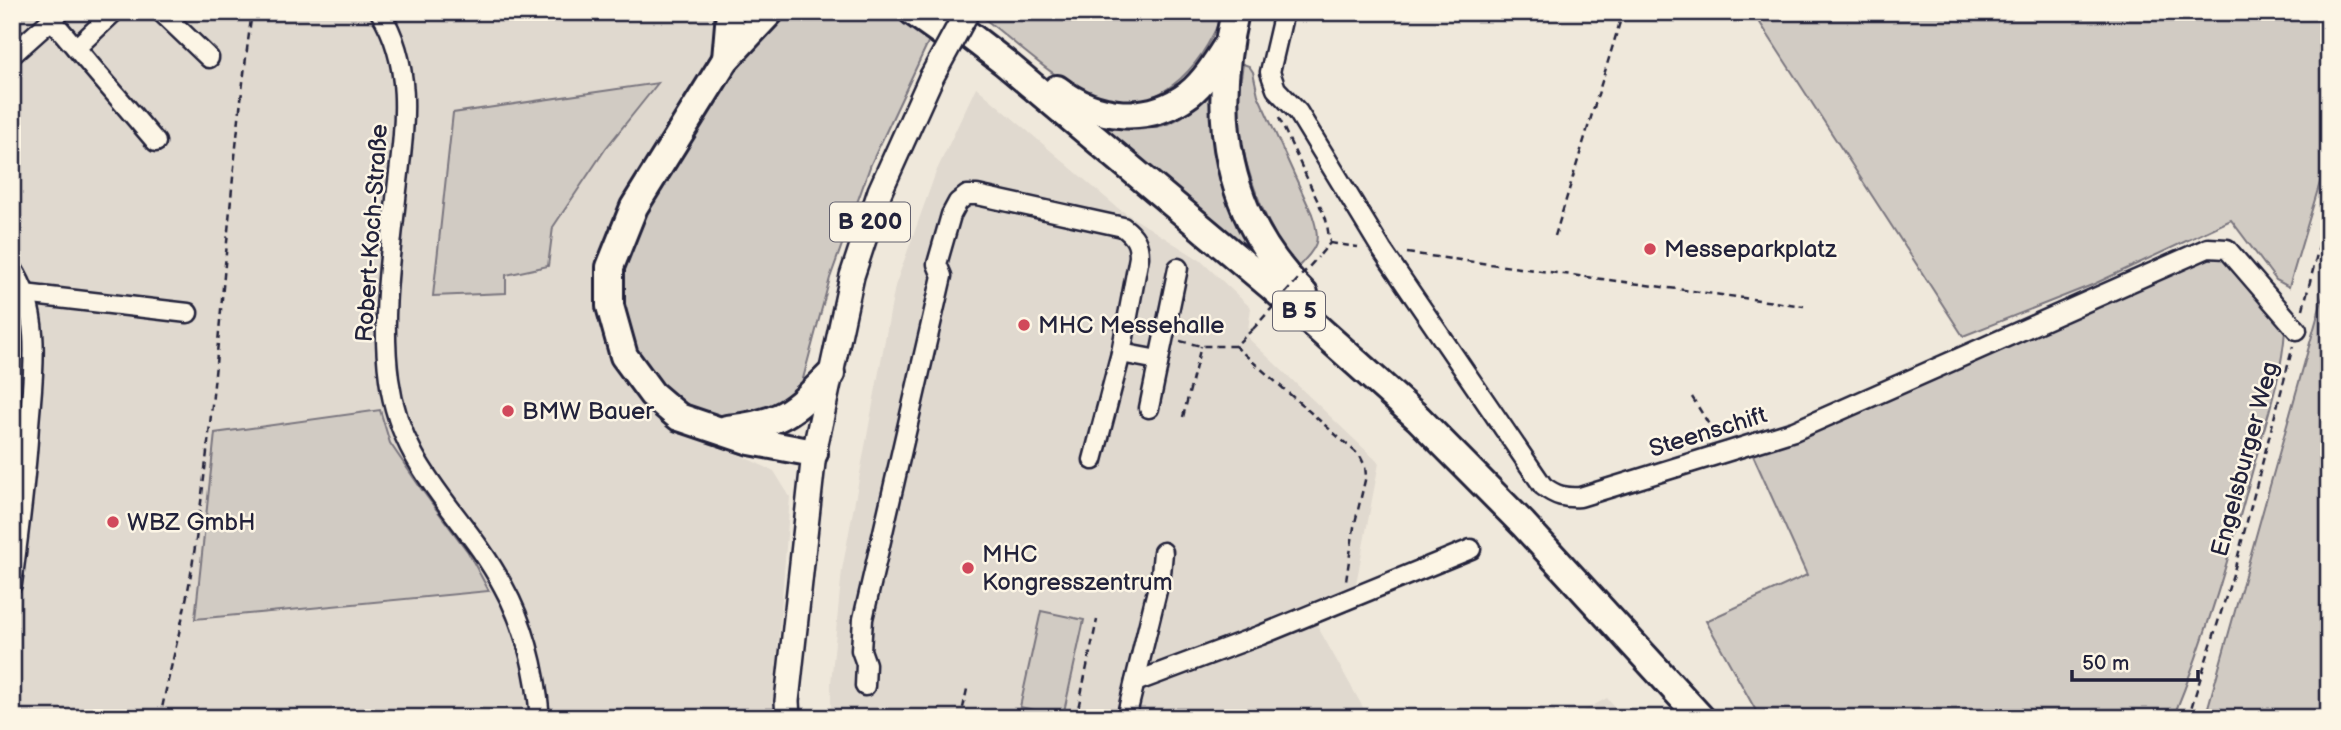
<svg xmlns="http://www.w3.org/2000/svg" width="2341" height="730" viewBox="0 0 2341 730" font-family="'Balsamiq Sans',sans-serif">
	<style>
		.built { fill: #e0d9cf }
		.green { fill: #d1cbc3; stroke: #7a767f; stroke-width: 2 }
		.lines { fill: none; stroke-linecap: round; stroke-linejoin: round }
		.minor-casing { stroke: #22223b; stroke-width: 23 }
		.major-casing { stroke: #22223b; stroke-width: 28 }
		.highway-casing { stroke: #22223b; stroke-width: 32 }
		.path { stroke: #22223b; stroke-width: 2.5; stroke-dasharray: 7 5; stroke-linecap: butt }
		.minor { stroke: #fcf5e5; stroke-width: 18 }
		.major { stroke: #fcf5e5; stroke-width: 23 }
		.highway { stroke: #fcf5e5; stroke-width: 26 }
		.major-bridge-casing { stroke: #22223b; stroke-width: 28; stroke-linecap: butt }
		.path-bridge { stroke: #22223b; stroke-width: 2.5; stroke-dasharray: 7 5; stroke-linecap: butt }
		.major-bridge { stroke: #fcf5e5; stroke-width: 23 }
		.poi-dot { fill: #d1495b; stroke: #fcf5e5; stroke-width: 2.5 }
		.labels { text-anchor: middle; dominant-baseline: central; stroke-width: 5; stroke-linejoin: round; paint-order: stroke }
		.shield { fill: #fcf5e5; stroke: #63616e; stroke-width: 2 }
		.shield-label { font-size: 23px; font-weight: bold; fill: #22223b }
		.street-label { font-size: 24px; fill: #22223b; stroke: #fcf5e5 }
		.poi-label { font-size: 24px; fill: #22223b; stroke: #fcf5e5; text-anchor: start }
	</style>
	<rect width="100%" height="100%" fill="#efe8db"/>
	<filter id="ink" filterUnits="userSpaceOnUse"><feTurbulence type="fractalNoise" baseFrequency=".0143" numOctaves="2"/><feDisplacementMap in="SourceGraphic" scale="14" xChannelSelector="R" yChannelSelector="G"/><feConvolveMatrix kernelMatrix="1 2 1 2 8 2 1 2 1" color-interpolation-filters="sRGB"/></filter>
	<g filter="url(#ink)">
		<g class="built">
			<polygon points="12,12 724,12 674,425 774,471 790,497 774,698 775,718 12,718"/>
			<polygon points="976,87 1119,209 1200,260 1251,308 1247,337 1379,463 1352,605 1315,622 1369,718 831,718 831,683 842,570 895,286 936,172"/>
			<polygon points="1607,698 1623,718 1571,718"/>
		</g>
		<g class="green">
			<polygon points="782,12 900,12 931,36 871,164 830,278 800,390 772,413 733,421 684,410 631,352 620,306 619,267 642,212 731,67"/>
			<path d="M 990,12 L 1223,12 C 1202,67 1156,123 1090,95 C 1055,80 1016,43 986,20 Z"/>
			<polygon points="1753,12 2329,12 2329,152 2289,287 2276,280 2231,220 2092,285 1963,336"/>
			<path d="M 1243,64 L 1249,66 L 1253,72 L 1258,95 L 1312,214 C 1322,242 1317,247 1297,268 C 1264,226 1237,155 1238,102 C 1239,89 1241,77 1243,64 Z"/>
			<polygon points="658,83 606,148 553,227 548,266 506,275 506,293 433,296 453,113"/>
			<path d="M 1214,88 C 1206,157 1224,209 1262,266 L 1097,124 C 1147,137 1180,128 1214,88 Z"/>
			<path d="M 2209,256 L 2226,257 L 2285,330 C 2282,376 2266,420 2254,465 C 2231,550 2207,636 2173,718 L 1760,718 L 1706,621 L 1807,575 L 1752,453 L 1795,439 Z"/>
			<polygon points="2329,275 2329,718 2205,718"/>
			<polygon points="380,410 390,443 422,490 468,552 489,591 195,619 215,433"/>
			<polygon points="1041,611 1084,620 1063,716 1020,707"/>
		</g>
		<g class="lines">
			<g class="minor-casing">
				<g id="minor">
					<polyline points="161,12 209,58"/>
					<path d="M 380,12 C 416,70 403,135 396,199 C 390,258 381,319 389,379 C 401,471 463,511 503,586 C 526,627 536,671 540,718"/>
					<path d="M 1284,12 L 1270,72 L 1276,89 L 1298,112 L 1382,250 L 1543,486 C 1556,496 1565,498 1580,497 L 1794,431 L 2208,248 L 2227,249 L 2297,330"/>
					<polyline points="52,20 156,142"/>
					<polyline points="76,48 114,12"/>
					<polyline points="12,55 59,13"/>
					<path d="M 12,268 C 43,314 33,374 29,425 C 26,478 19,531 12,584"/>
					<polyline points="24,294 188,313"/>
					<polyline points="1121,353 1158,360"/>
					<polyline points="1149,408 1178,268"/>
					<polyline points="1135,682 1261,635 1471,549"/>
					<path d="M 865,686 L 866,664 L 861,650 L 863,619 L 942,276 L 937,264 L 951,215 L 958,202 L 967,195 L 977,195 L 1123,227 C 1135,236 1139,243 1139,257 L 1121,353 L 1093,460"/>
					<polyline points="1126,718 1161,574 1163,552"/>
				</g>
			</g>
			<g class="major-casing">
				<polyline id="major" points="788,718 787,701 814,453 852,276 880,191 931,78"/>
			</g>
			<g class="highway-casing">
				<g id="highway">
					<polyline points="770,12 726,59 634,207 610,267 610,306 624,356 652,394 679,417 750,441 814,453"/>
					<polyline points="913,12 951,39"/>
					<polyline points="939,12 1004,62 1272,287 1418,418 1523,524 1701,718"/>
					<path d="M 1235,12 C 1211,116 1225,217 1304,294"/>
					<polyline points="726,59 730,12"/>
					<path d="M 1057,89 C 1096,119 1148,125 1189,94 C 1204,82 1216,63 1226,47"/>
					<path d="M 727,429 C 783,423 792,413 831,374"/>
				</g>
			</g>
			<g class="path">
				<polyline points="1279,118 1326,219 1330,243 1318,257"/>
				<polyline points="1555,236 1623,12"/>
				<polyline points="1330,243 1358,247"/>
				<polyline points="1407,253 1804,306"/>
				<polyline points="2303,309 2329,207"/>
				<polyline points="1253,329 1235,346 1360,456 1365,466 1366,476 1354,527 1346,581"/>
				<polyline points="1180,341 1201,346 1235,346"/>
				<polyline points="1692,397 1716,436"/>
				<polyline points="1183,417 1201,346"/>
				<polyline points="963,708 967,689"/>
				<path d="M 160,718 C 170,668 184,618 192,567 C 220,383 226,197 252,12"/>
				<polyline points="1076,718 1097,620"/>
				<polyline points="2188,718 2234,571 2293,346"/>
			</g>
			<use href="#minor" class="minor"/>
			<use href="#major" class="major"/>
			<use href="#highway" class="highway"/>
			<g class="major-bridge-casing">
				<polyline id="major-bridge" points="931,78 967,12"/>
			</g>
			<polyline class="path-bridge" points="1253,329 1318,257"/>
			<use href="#major-bridge" class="major-bridge"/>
		</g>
	</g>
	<g class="poi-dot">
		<circle cx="1650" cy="249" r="7"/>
		<circle cx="1024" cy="325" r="7"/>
		<circle cx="508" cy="411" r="7"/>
		<circle cx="113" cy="522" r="7"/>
		<circle cx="968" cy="568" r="7"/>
	</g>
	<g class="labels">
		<g class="shield">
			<rect x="830" y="202.5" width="80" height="39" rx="5"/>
			<rect x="1273" y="291.5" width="52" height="39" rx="5"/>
		</g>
		<g class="shield-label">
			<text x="870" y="222">B 200</text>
			<text x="1299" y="311">B 5</text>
		</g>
		<g class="street-label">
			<text transform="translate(372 233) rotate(-86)">Robert-Koch-Straße</text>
			<text transform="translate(1708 432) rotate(-17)">Steenschift</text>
			<text transform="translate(2245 459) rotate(-75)">Engelsburger Weg</text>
		</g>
		<g class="poi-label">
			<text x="1664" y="249">Messeparkplatz</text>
			<text x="1038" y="325">MHC Messehalle</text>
			<text x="522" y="411">BMW Bauer</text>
			<text x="127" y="522">WBZ GmbH</text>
			<text x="982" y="554">MHC<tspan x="982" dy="28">Kongresszentrum</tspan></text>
		</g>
	</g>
	<rect width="2341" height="730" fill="none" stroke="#fcf5e5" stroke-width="42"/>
	<rect x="21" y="21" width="2299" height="688" fill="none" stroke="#22223b" stroke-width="2.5" filter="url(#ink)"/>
	<path d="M2072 670v10h126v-10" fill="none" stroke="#22223b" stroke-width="3.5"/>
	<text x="2082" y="670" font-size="21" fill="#22223b" stroke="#fcf5e5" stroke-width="5" paint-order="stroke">50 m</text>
</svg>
